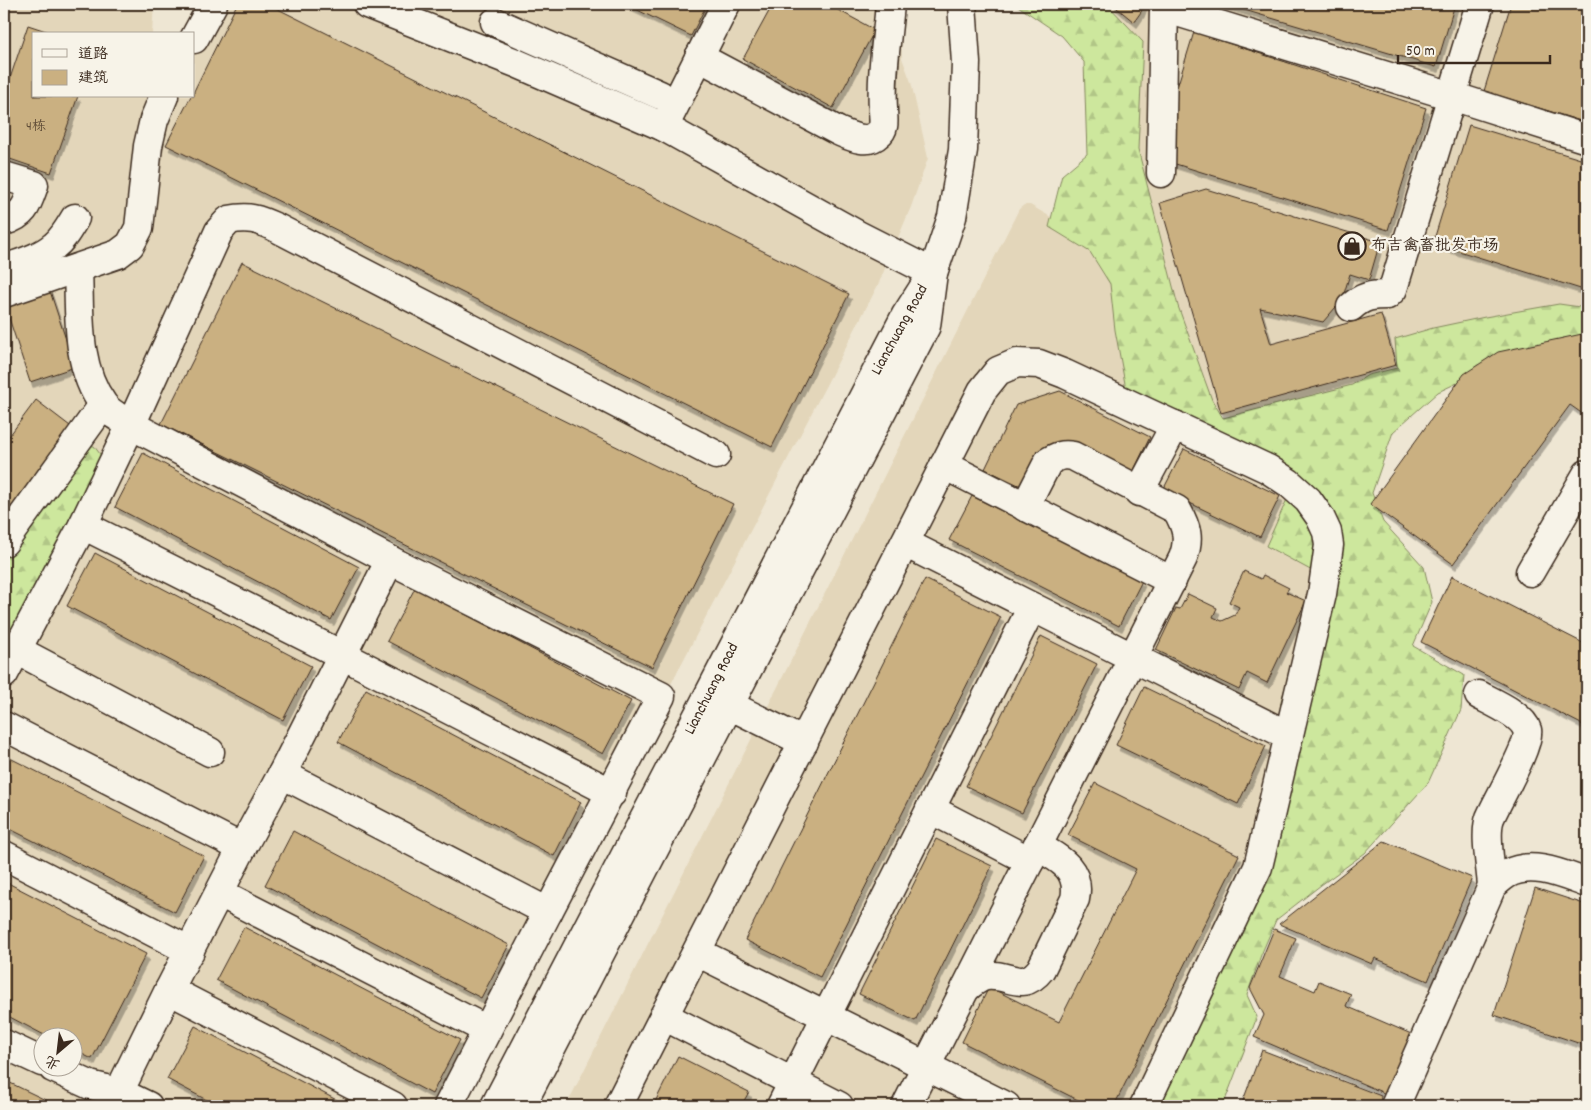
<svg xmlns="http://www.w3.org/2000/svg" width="1591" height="1110" viewBox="0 0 1591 1110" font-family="Dekko,'LXGW WenKai TC',sans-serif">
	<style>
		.built { fill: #e3d6ba; fill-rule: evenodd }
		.forest { fill: url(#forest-firs); stroke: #84885e }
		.building { fill: #cab081; stroke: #3b2a1e; filter: url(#shadow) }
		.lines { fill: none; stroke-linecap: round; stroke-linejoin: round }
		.minor-casing { stroke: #3b2a1e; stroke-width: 31 }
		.minor { stroke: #f7f3e8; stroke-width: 28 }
		.labels { text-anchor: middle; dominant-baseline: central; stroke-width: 4.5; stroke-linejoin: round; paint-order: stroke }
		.number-label { font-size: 14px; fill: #5f4c37 }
		.poi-label { font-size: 16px; fill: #3b2a1e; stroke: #f7f3e8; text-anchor: start }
		.street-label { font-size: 16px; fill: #3b2a1e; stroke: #f7f3e8 }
	</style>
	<defs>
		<pattern id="forest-firs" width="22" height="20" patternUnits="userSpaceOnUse" patternTransform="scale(1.25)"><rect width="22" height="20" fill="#cde79d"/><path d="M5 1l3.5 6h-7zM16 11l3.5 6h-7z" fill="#b1c687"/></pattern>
		<filter id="shadow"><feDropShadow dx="3" dy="5.5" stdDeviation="0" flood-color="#0004"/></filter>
	</defs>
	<rect width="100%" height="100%" fill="#eee6d3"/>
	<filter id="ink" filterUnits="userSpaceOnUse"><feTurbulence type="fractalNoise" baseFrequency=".02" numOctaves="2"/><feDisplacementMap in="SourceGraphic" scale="10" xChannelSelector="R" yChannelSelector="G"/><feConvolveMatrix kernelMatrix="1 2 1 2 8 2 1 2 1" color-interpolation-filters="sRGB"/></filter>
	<g filter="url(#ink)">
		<g class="built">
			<path d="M 4,4 L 154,4 L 152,34 L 34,34 L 34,96 L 194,96 L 194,34 L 179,34 L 196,4 L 900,4 L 902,58 L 911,82 L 928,158 L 911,207 L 878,285 L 452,1106 L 4,1106 ZM 42,1038 L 72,1038 L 72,1068 L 42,1068 Z"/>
			<polygon points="1044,4 1587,4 1587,331 1311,437 1193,406 1121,79"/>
			<polygon points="1024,205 1030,205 1089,239 1110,262 1137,375 1326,507 1274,861 1169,1106 566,1106 1019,209"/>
		</g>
		<g class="forest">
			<polygon points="1015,4 1107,4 1143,42 1138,149 1178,306 1212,400 1223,418 1352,385 1368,375 1397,368 1395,339 1433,328 1485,317 1559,304 1587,308 1587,345 1571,341 1504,361 1438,392 1393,432 1372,493 1383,522 1424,567 1432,602 1413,646 1464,675 1461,710 1428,783 1365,853 1321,885 1276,920 1261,955 1247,995 1257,1017 1223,1106 1155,1106 1186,1038 1274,861 1281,701 1314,595 1316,573 1266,546 1288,497 1126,389 1115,330 1110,284 1090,252 1049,227 1062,175 1087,154 1084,62 1062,36"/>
			<polygon points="84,445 94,446 106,462 4,665 4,555"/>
		</g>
		<g class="building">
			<polygon points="237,4 268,4 849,294 772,447 166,145 191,96 194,96 194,91"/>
			<polygon points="625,4 707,4 691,36"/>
			<polygon points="773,4 827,4 875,30 833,108 743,59"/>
			<polygon points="1112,4 1144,4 1141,12 1134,22"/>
			<polygon points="1224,4 1455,4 1436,67"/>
			<polygon points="1511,4 1577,4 1587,7 1587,123 1484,91"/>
			<polygon points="28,25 55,34 34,34 34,96 78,96 51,173 4,157 4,96"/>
			<polygon points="1194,32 1426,108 1388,230 1166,161 1175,94"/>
			<polygon points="1469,125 1587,161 1587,291 1433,243"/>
			<polygon points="1206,189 1380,242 1369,280 1350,274 1342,300 1323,322 1260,308 1271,344 1381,314 1396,365 1221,413 1160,203"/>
			<polygon points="242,262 733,504 652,667 161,424"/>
			<polygon points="49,288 75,367 30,382 4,303"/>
			<polygon points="1582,334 1587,339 1587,417 1570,405 1453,564 1370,504 1464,374 1498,352"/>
			<polygon points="1060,391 1150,437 1130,478 1047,448 1027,489 985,469 1016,405"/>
			<polygon points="36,400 74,429 14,510 4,503 4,443"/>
			<polygon points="1184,449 1280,496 1260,537 1163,490"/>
			<polygon points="143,453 359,567 331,620 115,507"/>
			<polygon points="972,496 1142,581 1119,626 949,540"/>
			<polygon points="95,553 311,666 283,720 67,606"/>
			<polygon points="1244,571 1261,579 1263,575 1289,588 1286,592 1306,601 1267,683 1247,673 1239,690 1156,650 1176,608 1180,609 1188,594 1217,608 1213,617 1222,621 1235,615 1239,607 1229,602"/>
			<polygon points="1452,576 1587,645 1587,727 1421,642"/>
			<polygon points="925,579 1001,617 820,977 745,940"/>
			<polygon points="415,588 631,701 603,754 387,641"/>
			<polygon points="1041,636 1097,664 1022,813 966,786"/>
			<polygon points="1144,687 1266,746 1238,804 1116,745"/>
			<polygon points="366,689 581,802 554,856 338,742"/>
			<polygon points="4,755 204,856 175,912 4,826"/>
			<polygon points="1095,783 1239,855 1114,1106 1090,1106 962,1042 989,987 1059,1022 1136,869 1068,835"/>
			<polygon points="293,831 509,945 481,998 265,885"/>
			<polygon points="936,839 992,866 915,1021 859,994"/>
			<polygon points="1384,841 1472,878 1428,981 1375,958 1372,964 1279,924"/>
			<polygon points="4,881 146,954 92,1059 72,1049 72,1038 50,1038 4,1014"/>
			<polygon points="1535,888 1587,905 1587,1046 1494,1015"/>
			<polygon points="244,927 460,1040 432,1094 216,980"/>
			<polygon points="1274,929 1296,938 1280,976 1315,991 1319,981 1351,994 1346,1006 1416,1036 1391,1096 1254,1037 1264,1015 1250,988"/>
			<polygon points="195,1026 348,1106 218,1106 167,1079"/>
			<polygon points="1262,1050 1381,1096 1380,1106 1241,1106"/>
			<polygon points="678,1056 749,1092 741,1106 653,1106"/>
			<polygon points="4,1080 58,1106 4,1106"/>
		</g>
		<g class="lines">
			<g class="minor-casing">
				<g id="minor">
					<polyline points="367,4 516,63 664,127 858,235 933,273"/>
					<polyline points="1164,8 1452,96 1587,139"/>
					<polyline points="495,22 660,95"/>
					<polyline points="194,39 213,4"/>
					<path d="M 699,57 L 838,131 C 850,136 867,145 878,134 C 886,128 883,118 883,109 C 881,73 887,39 890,4"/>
					<polyline points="664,127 726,4"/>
					<polyline points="1161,173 1164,4"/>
					<path d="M 4,176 L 34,185 C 27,205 25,215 4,221"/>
					<path d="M 4,269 C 20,263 40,258 54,246 C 63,239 69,228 75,218"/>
					<polyline points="4,293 118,254 130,245 139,228 148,146 154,120 164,96"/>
					<path d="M 1351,307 C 1363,296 1372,295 1387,295 L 1393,289 L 1480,4"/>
					<polyline points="944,465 1172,581"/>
					<polyline points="1139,492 1175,425"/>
					<polyline points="83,525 342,655 612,793"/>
					<polyline points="4,542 103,405"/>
					<polyline points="905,543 1289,736"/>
					<polyline points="390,560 661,696 548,912"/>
					<polyline points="1530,572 1587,474"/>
					<polyline points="17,650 210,752"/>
					<path d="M 4,674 L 83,525 L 131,425 C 122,419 109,413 103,404 C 75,366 80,313 78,268"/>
					<path d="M 1479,695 C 1492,702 1523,715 1527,730 C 1531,744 1497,801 1490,818 C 1484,834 1491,868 1492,886"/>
					<polyline points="713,697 804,742"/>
					<path d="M 4,726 L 242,848 L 282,774 L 390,560 L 131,425 L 219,231 L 229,220 C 249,216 258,219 277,228 L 716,455"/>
					<polyline points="282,774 548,912 448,1106"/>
					<polyline points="930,809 1030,861"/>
					<polyline points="4,855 190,951"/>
					<polyline points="220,893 487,1030"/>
					<polyline points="697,952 1006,1106"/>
					<path d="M 966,988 C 972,983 978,978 986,976 C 1010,973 1022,993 1041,969 L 1075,899 C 1081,869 1060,859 1037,846"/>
					<polyline points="169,990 393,1106"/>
					<polyline points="664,1016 839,1106"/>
					<polyline points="4,1044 42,1062"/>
					<polyline points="53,1068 90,1085 119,1092 169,990 242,848"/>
					<polyline points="119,1092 148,1106"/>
					<polyline points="495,1106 906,315 929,279"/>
					<polyline points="521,1106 926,326 933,273 952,217 963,150 966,63 962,4"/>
					<polyline points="618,1106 982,391 998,371 1017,363 1039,364 1065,374 1268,469 1289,483 1308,500 1320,517 1327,532 1329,545 1322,594 1258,867 1144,1106"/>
					<polyline points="781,1106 1032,607"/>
					<path d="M 906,1106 L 1183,558 C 1190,539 1187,528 1177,510 L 1073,456 C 1063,454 1057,456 1048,462 L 1025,507"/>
					<path d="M 1395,1106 L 1492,886 C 1497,882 1502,877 1507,874 C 1532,860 1564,875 1587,883"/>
				</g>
			</g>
			<use href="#minor" class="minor"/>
		</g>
	</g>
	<defs>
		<g id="shop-ring" transform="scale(1.4375)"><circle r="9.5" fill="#f7f3e8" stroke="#3b2a1e" stroke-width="1.5"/><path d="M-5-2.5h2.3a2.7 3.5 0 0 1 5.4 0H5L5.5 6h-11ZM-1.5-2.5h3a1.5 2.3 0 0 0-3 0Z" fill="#3b2a1e"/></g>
	</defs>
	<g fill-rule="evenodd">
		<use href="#shop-ring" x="1352" y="246"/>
	</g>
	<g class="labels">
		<g class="number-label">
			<text x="36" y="127">4栋</text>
		</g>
		<g class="poi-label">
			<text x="1371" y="246">布吉禽畜批发市场</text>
		</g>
		<g class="street-label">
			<text transform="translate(900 330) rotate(-61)">Lianchuang Road</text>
			<text transform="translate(712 689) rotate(-63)">Lianchuang Road</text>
		</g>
	</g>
	<rect width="1591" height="1110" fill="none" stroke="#f7f3e8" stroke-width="20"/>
	<rect x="10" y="10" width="1571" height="1090" fill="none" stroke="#3b2a1e" stroke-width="2" filter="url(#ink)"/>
	<rect x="32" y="32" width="162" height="65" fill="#f7f3e8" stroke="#aca397"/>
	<rect x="42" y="49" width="25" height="8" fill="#f7f3e8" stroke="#aca397"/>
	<text x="78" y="58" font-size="15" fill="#3b2a1e">道路</text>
	<rect x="42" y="70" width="25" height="15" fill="#cab081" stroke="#aca397"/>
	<text x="78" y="82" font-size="15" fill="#3b2a1e">建筑</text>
	<g transform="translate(58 1052) rotate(208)"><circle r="24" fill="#f7f3e8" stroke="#aca397"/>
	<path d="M0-4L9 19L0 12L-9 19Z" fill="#3b2a1e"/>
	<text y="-8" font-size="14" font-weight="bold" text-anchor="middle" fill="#3b2a1e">北</text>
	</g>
	<path d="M1398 55v8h152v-8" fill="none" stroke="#3b2a1e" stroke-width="2.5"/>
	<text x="1406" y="55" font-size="15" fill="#3b2a1e" stroke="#f7f3e8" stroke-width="4" paint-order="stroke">50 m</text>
</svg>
